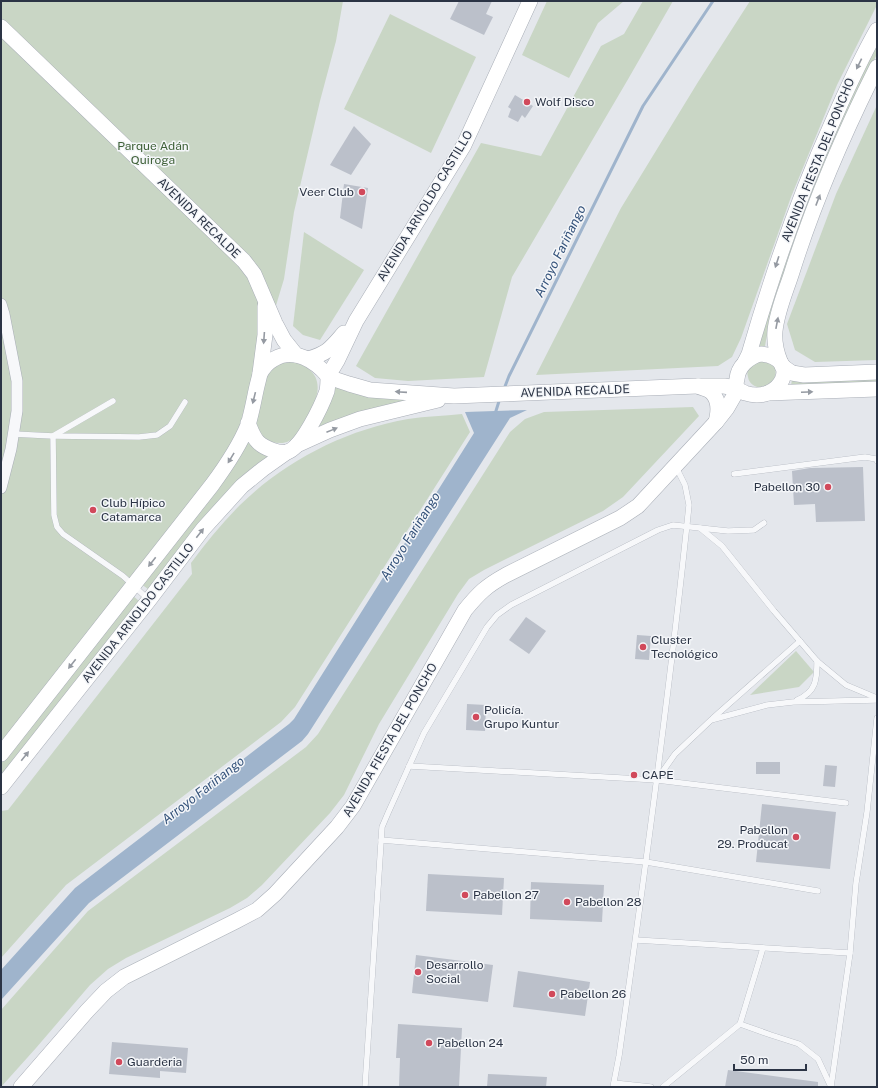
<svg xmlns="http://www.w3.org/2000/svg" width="878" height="1088" viewBox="0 0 878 1088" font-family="'Public Sans',sans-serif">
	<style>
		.green { fill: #c9d6c5 }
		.water { fill: #9fb4cc }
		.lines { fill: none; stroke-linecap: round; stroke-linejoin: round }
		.stream { stroke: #9fb4cc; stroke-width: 3 }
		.building { fill: #bbc0ca }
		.lane-casing { stroke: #a9aeb7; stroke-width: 6 }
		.street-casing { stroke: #a9aeb7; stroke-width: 12 }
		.secondary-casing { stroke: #a9aeb7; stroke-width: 16 }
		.lane { stroke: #f7f8fa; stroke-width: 5.5 }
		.street { stroke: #f7f8fa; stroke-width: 11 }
		.secondary { stroke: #fff; stroke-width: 15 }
		.oneway { fill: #959aa2 }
		.poi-dot { fill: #d1495b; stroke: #f4f6f9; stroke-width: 1.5 }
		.labels { text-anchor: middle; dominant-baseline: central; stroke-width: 3; stroke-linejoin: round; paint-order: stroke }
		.poi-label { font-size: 12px; fill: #2b3445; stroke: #f4f6f9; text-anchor: start }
		.park-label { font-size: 12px; fill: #3f6138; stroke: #f4f6f9 }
		.street-label { font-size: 12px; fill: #2b3445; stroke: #f4f6f9 }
		.water-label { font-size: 13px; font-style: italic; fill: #34527a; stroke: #f4f6f9 }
	</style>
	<rect width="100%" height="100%" fill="#e4e7ec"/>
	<g class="green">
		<polygon points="1,1 343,1 336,41 320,101 294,212 284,279 235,441 209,479 1,744"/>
		<polygon points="547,1 624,1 598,23 569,78 522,55"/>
		<polygon points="643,1 673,1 627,81 512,277 484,377 408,381 375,378 356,366 481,143 541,156 601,46 624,34"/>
		<polygon points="750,1 877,1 877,5 837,85 791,197 741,338 732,357 718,366 536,375 621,208 698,82"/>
		<polygon points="390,14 476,57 431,153 344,109"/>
		<polygon points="877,42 877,54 860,89 770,319 765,346 757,346 785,254 832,135"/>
		<polygon points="877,105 877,360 815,362 795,350 787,324 836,194"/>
		<polygon points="304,232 364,270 320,340 303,335 293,326"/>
		<path d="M 762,359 C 765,361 770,363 773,365 C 779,371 774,383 767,386 C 759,390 749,385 748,377 C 745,366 754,363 762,359 Z"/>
		<path d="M 289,361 C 307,364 321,374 317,394 C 315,403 310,412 306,419 C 302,427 297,437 289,441 C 284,444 277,443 271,442 C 251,437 256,415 259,400 C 260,394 261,387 263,382 C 266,377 270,372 273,366 Z"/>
		<polygon points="877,377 877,383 791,385 792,380"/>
		<polygon points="334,384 411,399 314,430"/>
		<polygon points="693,407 699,416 623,497 603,511 484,570 469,579 458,594 379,724 344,795 330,813 262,885 247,898 230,908 126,958 108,969 90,985 36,1048 1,1087 1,1010 88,911 306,747 318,734 510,432 525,419 544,412"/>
		<path d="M 462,414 L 470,432 L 295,707 L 281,722 L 66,885 L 1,958 L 1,811 L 8,810 L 192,574 L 191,563 C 206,543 222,523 240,505 C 285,461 345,430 408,419 C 426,416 444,416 462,414 Z"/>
		<polygon points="249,441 270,455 222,497 196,527 184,544 148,589 141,584 247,442"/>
		<polygon points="132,595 139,601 1,779 1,762"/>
		<polygon points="796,651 814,672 799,687 750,695"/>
	</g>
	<polygon class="water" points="527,410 510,418 308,734 302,741 89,903 1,1000 1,970 75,888 289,724 294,719 474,433 465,412"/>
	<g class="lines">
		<g class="stream">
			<polyline points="504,389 509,376 643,106 713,1"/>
			<polyline points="495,414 500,398"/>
		</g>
	</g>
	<g class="building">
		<polygon points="459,1 492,1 486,14 493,17 484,35 450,19"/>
		<polygon points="515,95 533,106 525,118 522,115 518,122 508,117 511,109 508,107"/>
		<polygon points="354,126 371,144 351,175 330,165"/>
		<polygon points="344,184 368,188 362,229 340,218"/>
		<polygon points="863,467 865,521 816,522 815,504 794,505 792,471 810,468"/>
		<polygon points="526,617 546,631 529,654 509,640"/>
		<polygon points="637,635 651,636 649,660 635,659"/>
		<polygon points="467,704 486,705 485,731 466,730"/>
		<rect x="756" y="762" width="24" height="12"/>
		<polygon points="825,765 837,766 835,787 823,786"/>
		<polygon points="762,804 836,812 830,869 756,862"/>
		<polygon points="428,874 504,878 502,915 426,911"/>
		<polygon points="531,882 604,885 602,922 530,919"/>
		<polygon points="416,955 493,965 488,1002 412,993"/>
		<polygon points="518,971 590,982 585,1016 513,1007"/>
		<polygon points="398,1024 462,1028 459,1087 399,1087 400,1058 396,1058"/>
		<polygon points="112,1042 188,1048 186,1073 160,1071 160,1078 109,1074"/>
		<polygon points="728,1070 818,1082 818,1087 725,1087"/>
		<polygon points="488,1074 547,1077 546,1087 487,1087"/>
	</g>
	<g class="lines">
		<g class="lane-casing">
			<g id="lane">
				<polyline points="113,401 53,436 54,515 57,527 63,534 123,576 148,599"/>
				<polyline points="13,434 53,436 139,437 157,435 170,426 185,402"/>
				<polyline points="734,474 865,457 876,459 877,461"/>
				<polyline points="700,528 728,531 754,530 764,523"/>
				<path d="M 797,700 C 816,692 817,680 817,661"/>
				<polyline points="713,718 800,641"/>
				<polyline points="409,766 657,780 846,803"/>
				<polyline points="658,778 675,754 711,720 767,705 793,702 877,700"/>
				<polyline points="381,840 646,862 818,891"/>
				<polyline points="636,940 850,953"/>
				<polyline points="740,1024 771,1035 799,1044 818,1059 831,1087"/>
				<polyline points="614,1083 651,1087"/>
				<polyline points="365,1087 382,827 388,813 424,733 487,627 497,615 511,605 658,530 673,525 700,528 722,546 774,611 817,661 846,685 877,698"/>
				<path d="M 613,1087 L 619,1056 C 645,873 670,689 689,505 L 685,485 L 676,467"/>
				<polyline points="663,1087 740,1024 763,948"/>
				<polyline points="831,1087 850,953 856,883 867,812 877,718"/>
			</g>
		</g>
		<g class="street-casing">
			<polyline id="street" points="1,304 4,314 17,381 17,411 11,449 1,488"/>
		</g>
		<g class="secondary-casing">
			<g id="secondary">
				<polyline points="1,27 244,261 254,274 275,323 284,340 296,355"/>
				<path d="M 761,354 C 803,358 781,405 745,393 C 743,392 739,391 737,388 C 736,386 736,382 737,379 C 738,367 748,357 761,354 Z"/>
				<path d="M 308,359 C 328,353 330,349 344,333"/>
				<path d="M 780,361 C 776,351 774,342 775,331 C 777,311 786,291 792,272 C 814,202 844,133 877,67"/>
				<path d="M 745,362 L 749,354 C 772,275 798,198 832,123 C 846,91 860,60 877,30"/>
				<polyline points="782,366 792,373 804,375 877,372"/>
				<polyline points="260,373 265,335 265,306"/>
				<polyline points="328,376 337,361 356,321 464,145 530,1"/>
				<polyline points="328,377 349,384 370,390 454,396 697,386 724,386 736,388"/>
				<path d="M 698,386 C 701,388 707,389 710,391 C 720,399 719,411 716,422"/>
				<polyline points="768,393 877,389"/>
				<polyline points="297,445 330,430 360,419 438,400"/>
				<path d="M 1,754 L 212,485 C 226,466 239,447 248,425 C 252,412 254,399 257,386 C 258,382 259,378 260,374 C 263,368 268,362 274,359 C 294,347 315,361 328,376 C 328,381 328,386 327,391 C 322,405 302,448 287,452 C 279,454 264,448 258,442 C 253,437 251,430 248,423"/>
				<polyline points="1,787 149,600 203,529 242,486 263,469 287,452"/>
				<path d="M 21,1087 L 87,1011 L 106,991 L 124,977 L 236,921 L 257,910 L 275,894 L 337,827 L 353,806 L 465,610 C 479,593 486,586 506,575 L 620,518 L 638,506 L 716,422 L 727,408 L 738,389"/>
			</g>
		</g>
		<use href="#lane" class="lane"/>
		<use href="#street" class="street"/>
		<use href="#secondary" class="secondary"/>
	</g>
	<defs><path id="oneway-solid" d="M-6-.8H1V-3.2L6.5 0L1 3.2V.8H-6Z"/></defs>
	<g class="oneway">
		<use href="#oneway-solid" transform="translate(859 64) rotate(116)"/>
		<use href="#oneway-solid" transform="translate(818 200) rotate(-69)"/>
		<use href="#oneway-solid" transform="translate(777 262) rotate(108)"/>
		<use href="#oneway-solid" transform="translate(777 323) rotate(-79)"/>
		<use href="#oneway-solid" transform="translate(264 338) rotate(94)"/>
		<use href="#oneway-solid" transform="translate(401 392) rotate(-176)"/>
		<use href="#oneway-solid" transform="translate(807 392) rotate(-2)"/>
		<use href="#oneway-solid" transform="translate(254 398) rotate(104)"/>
		<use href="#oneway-solid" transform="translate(332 430) rotate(-22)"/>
		<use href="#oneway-solid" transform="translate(231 458) rotate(121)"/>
		<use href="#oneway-solid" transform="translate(200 533) rotate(-52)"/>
		<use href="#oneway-solid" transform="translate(152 562) rotate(128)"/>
		<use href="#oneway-solid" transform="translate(72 664) rotate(128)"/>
		<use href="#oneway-solid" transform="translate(25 756) rotate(-51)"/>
	</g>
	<g class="poi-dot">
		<circle cx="527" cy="102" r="4"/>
		<circle cx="362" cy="192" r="4"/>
		<circle cx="828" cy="487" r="4"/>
		<circle cx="93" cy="510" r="4"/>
		<circle cx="643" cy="647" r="4"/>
		<circle cx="476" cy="717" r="4"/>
		<circle cx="634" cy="775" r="4"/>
		<circle cx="796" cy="837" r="4"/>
		<circle cx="465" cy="895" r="4"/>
		<circle cx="567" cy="902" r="4"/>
		<circle cx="418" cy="972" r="4"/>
		<circle cx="552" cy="994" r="4"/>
		<circle cx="429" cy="1043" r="4"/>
		<circle cx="119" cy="1062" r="4"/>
	</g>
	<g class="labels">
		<g class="poi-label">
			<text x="535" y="102">Wolf Disco</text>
			<text x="354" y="192" text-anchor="end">Veer Club</text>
			<text x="820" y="487" text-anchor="end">Pabellon 30</text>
			<text x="101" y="503">Club Hípico<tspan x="101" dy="14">Catamarca</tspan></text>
			<text x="651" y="640">Cluster<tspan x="651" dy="14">Tecnológico</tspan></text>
			<text x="484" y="710">Policía.<tspan x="484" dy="14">Grupo Kuntur</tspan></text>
			<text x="642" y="775">CAPE</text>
			<text x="788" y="830" text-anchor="end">Pabellon<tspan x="788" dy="14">29. Producat</tspan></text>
			<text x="473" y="895">Pabellon 27</text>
			<text x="575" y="902">Pabellon 28</text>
			<text x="426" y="965">Desarrollo<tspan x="426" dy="14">Social</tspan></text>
			<text x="560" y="994">Pabellon 26</text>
			<text x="437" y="1043">Pabellon 24</text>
			<text x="127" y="1062">Guarderia</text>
		</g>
		<g class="park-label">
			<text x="153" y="146">Parque Adán<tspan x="153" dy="14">Quiroga</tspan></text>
		</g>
		<g class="street-label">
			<text transform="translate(818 160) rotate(-68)">AVENIDA FIESTA DEL PONCHO</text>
			<text transform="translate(425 206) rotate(-59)">AVENIDA ARNOLDO CASTILLO</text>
			<text transform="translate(199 218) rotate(44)">AVENIDA RECALDE</text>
			<text transform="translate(575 391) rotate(-2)">AVENIDA RECALDE</text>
			<text transform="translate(138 613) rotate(-52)">AVENIDA ARNOLDO CASTILLO</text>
			<text transform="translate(390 740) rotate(-60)">AVENIDA FIESTA DEL PONCHO</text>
		</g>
		<g class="water-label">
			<text transform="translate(560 251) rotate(-64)">Arroyo Fariñango</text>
			<text transform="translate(410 536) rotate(-58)">Arroyo Fariñango</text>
			<text transform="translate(203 790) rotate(-38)">Arroyo Fariñango</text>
		</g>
	</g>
	<rect width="878" height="1088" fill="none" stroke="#2b3445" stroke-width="4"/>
	<path d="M734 1064v6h72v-6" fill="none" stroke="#2b3445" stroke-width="2"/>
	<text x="740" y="1064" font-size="12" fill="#2b3445" stroke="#f4f6f9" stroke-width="3" paint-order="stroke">50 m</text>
</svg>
